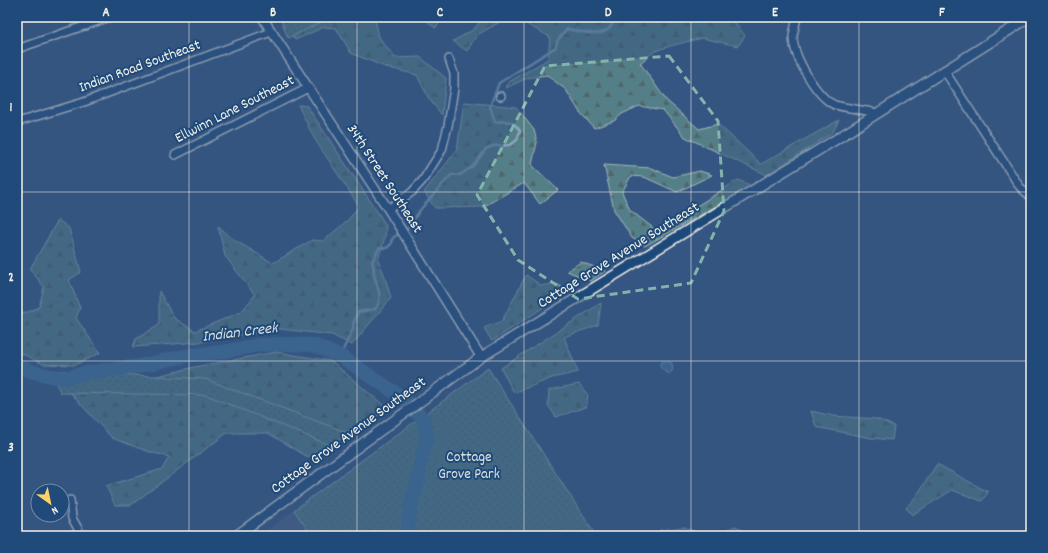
<svg xmlns="http://www.w3.org/2000/svg" width="1048" height="553" viewBox="0 0 1048 553" font-family="Dekko,sans-serif">
	<style>
		.built { fill: #48608a }
		.forest { fill: url(#forest-firs); stroke: #a4b8b8 }
		.park { fill: url(#park-dots); stroke: #a4b8b8 }
		.water { fill: url(#water-ripples); stroke: #89a7bc }
		.lines { fill: none; stroke-linecap: round; stroke-linejoin: round }
		.stream { stroke: #89a7bc; stroke-width: 2.5 }
		.river { stroke: #41759e; stroke-width: 14 }
		.minor-casing { stroke: #f4f1e8; stroke-width: 10 }
		.tertiary-casing { stroke: #f4f1e8; stroke-width: 11 }
		.secondary-casing { stroke: #f4f1e8; stroke-width: 12 }
		.minor { stroke: #1f4a7a; stroke-width: 7 }
		.tertiary { stroke: #1f4a7a; stroke-width: 8 }
		.secondary { stroke: #1f4a7a; stroke-width: 9 }
		.marked { fill: none; stroke: #82b4ab; stroke-width: 3; stroke-dasharray: 8 5; stroke-linejoin: round }
		.grid { fill: none; stroke: #f4f1e8; stroke-width: 1; stroke-opacity: 0.55 }
		.labels { text-anchor: middle; dominant-baseline: central; stroke-width: 4; stroke-linejoin: round; paint-order: stroke }
		.street-label { font-size: 15px; fill: #f4f1e8; stroke: #1f4a7a }
		.park-label { font-size: 15px; fill: #dce0da; stroke: #1f4a7a }
		.water-label { font-size: 16px; font-style: italic; fill: #d9dedd; stroke: #1f4a7a }
		.neatline { fill: none; stroke: #f4f1e8; stroke-width: 1.5 }
		.grid-label { font-size: 13px; text-anchor: middle; font-weight: bold; fill: #f4f1e8 }
	</style>
	<defs>
		<pattern id="forest-firs" width="22" height="20" patternUnits="userSpaceOnUse"><rect width="22" height="20" fill="#547f88"/><path d="M5 1l3.5 6h-7zM16 11l3.5 6h-7z" fill="#4f666a"/></pattern>
		<pattern id="park-dots" width="8" height="8" patternUnits="userSpaceOnUse"><rect width="8" height="8" fill="#547f88"/><path d="M2 2h.1M6 6h.1" fill="none" stroke="#4f666a" stroke-width="1.8" stroke-linecap="round"/></pattern>
		<pattern id="water-ripples" width="26" height="14" patternUnits="userSpaceOnUse"><rect width="26" height="14" fill="#41759e"/><path d="M2 4q2-2 4 0t4 0M15 11q2-2 4 0t4 0" fill="none" stroke="#455e72"/></pattern>
	</defs>
	<rect width="100%" height="100%" fill="#355582"/>
	<filter id="ink" filterUnits="userSpaceOnUse"><feTurbulence type="fractalNoise" baseFrequency=".025" numOctaves="2"/><feDisplacementMap in="SourceGraphic" scale="8" xChannelSelector="R" yChannelSelector="G"/><feConvolveMatrix kernelMatrix="1 2 1 2 8 2 1 2 1" color-interpolation-filters="sRGB"/></filter>
	<g filter="url(#ink)">
		<polygon class="built" points="294,510 312,536 259,536"/>
		<g class="forest">
			<polygon points="284,17 377,17 375,19 379,37 395,58 420,57 446,78 442,115 429,99 417,75 385,67 351,53 336,28 324,27 295,40"/>
			<polygon points="427,17 438,17 440,23 435,28 427,21"/>
			<polygon points="484,17 731,17 745,36 738,46 702,38 670,46 655,51 640,63 666,100 699,129 718,124 761,164 839,120 833,132 767,175 685,137 663,110 639,106 622,114 614,121 594,128 579,111 566,90 547,75 527,78 506,88 509,82 548,59 550,37 521,21 500,22 477,35 467,51 453,41 473,30"/>
			<polygon points="464,102 516,107 534,130 537,142 532,165 558,190 540,204 524,183 483,207 435,208 424,192 457,150"/>
			<polygon points="298,105 307,106 386,225 385,237 378,260 384,274 391,298 352,345 332,335 280,329 199,342 133,347 136,339 159,325 159,291 174,318 195,331 241,312 255,295 225,256 218,226 236,241 273,263 312,240 323,241 348,220 359,206 314,138"/>
			<polygon points="604,165 651,168 673,177 700,171 712,175 677,192 644,177 631,176 622,192 630,210 657,231 738,180 752,186 645,246 632,238 614,210"/>
			<polygon points="58,220 69,228 81,272 69,280 80,308 76,318 100,353 75,365 43,364 17,351 17,313 28,312 39,307 44,287 30,269"/>
			<polygon points="581,262 605,271 591,281 567,271"/>
			<path d="M 526,275 L 542,286 C 551,283 561,283 567,292 L 492,341 L 484,328 L 502,321 Z"/>
			<polygon points="601,303 598,325 564,337 578,372 552,378 514,393 501,368"/>
			<polygon points="276,352 331,361 388,409 308,457 268,433 227,433 131,505 115,505 106,486 162,469 169,457 150,452 112,438 63,385 124,384 195,367"/>
			<polygon points="579,384 588,395 586,407 556,417 548,405 549,390"/>
			<polygon points="811,411 833,416 877,419 894,426 892,440 871,438 816,427"/>
			<polygon points="937,464 988,492 982,501 952,490 912,515 906,508 917,495"/>
			<polygon points="736,526 751,536 710,536"/>
			<polygon points="684,527 707,536 657,536 660,530"/>
		</g>
		<g class="park">
			<polygon points="288,17 332,17 288,38 281,20"/>
			<polygon points="488,368 596,536 312,536 294,510"/>
			<polygon points="48,370 205,379 348,433 332,446 206,395 61,393"/>
		</g>
		<polygon class="water" points="663,361 672,363 673,370 670,373 667,373 660,367 660,363"/>
		<g class="lines">
			<path class="stream" d="M 340,356 L 353,329 L 354,321 L 358,312 L 375,309 C 384,300 377,285 374,275 C 373,270 375,267 372,262 L 379,248 L 387,248 L 392,243 L 391,241 L 394,237 L 409,227 L 420,210 L 451,175 L 460,175 L 473,166 L 486,149 L 493,146 L 510,145 L 517,140 L 520,131 C 512,119 508,121 495,122 L 490,106 L 499,83 L 556,47 L 557,41 L 567,29 C 585,32 609,42 615,17"/>
			<polyline class="river" points="17,366 30,371 50,376 65,378 85,373 138,366 190,355 223,352 258,345 284,344 313,345 340,356 402,397 424,420 427,436 422,455 417,485 411,503 407,536"/>
			<g class="minor-casing">
				<g id="minor">
					<polyline points="83,17 86,26"/>
					<path d="M 797,17 C 796,24 793,32 793,38 C 794,57 817,98 835,105 C 845,108 866,110 877,113"/>
					<polyline points="17,49 110,17"/>
					<polyline points="944,70 1020,187 1031,197"/>
					<polyline points="500,96 501,96"/>
					<polyline points="17,123 21,121 84,102 271,32"/>
					<polyline points="175,155 308,88"/>
					<polyline points="388,209 412,192 423,180 442,150 448,126 454,88 454,74 449,59"/>
					<polyline points="70,500 72,518 82,536"/>
				</g>
			</g>
			<g class="tertiary-casing">
				<polyline id="tertiary" points="262,17 388,209 481,357"/>
			</g>
			<g class="secondary-casing">
				<polyline id="secondary" points="236,536 481,357 835,140 1030,17"/>
			</g>
			<use href="#minor" class="minor"/>
			<use href="#tertiary" class="tertiary"/>
			<use href="#secondary" class="secondary"/>
		</g>
	</g>
	<path d="M0 0H1048V553H0ZM 669,56 L 718,121 L 724,211 L 691,283 L 578,299 L 518,260 L 477,195 L 545,66 Z" fill="#355582" fill-opacity=".55" fill-rule="evenodd"/>
	<path class="marked" d="M 669,56 L 718,121 L 724,211 L 691,283 L 578,299 L 518,260 L 477,195 L 545,66 Z"/>
	<path class="grid" d="M 189,17 L 189,536M 357,17 L 357,536M 524,17 L 524,536M 691,17 L 691,536M 859,17 L 859,536M 17,192 L 1031,192M 17,361 L 1031,361"/>
	<g class="labels">
		<g class="street-label">
			<text transform="translate(140 67) rotate(-20)">Indian Road Southeast</text>
			<text transform="translate(235 110) rotate(-27)">Ellwinn Lane Southeast</text>
			<text transform="translate(384 179) rotate(57)">34th Street Southeast</text>
			<text transform="translate(619 256) rotate(-32)">Cottage Grove Avenue Southeast</text>
			<text transform="translate(349 436) rotate(-36)">Cottage Grove Avenue Southeast</text>
		</g>
		<g class="park-label">
			<text x="469" y="458">Cottage<tspan x="469" dy="17">Grove Park</tspan></text>
		</g>
		<g class="water-label">
			<text transform="translate(240 333) rotate(-7)">Indian Creek</text>
		</g>
	</g>
	<rect width="1048" height="553" fill="none" stroke="#1f4a7a" stroke-width="44"/>
	<g transform="translate(50 503) rotate(147)"><circle r="19" fill="#1f4a7a" stroke="#748da6"/>
	<path d="M0-3L7 15L0 10L-7 15Z" fill="#ffd166"/>
	<text y="-6" font-size="11" font-weight="bold" text-anchor="middle" fill="#f4f1e8">N</text>
	</g>
	<rect x="22" y="22" width="1004" height="509" class="neatline"/>
	<g class="grid-label">
		<text x="106" y="16">A</text>
		<text x="273" y="16">B</text>
		<text x="440" y="16">C</text>
		<text x="608" y="16">D</text>
		<text x="775" y="16">E</text>
		<text x="942" y="16">F</text>
		<text x="11" y="111">1</text>
		<text x="11" y="281">2</text>
		<text x="11" y="451">3</text>
	</g>
</svg>
